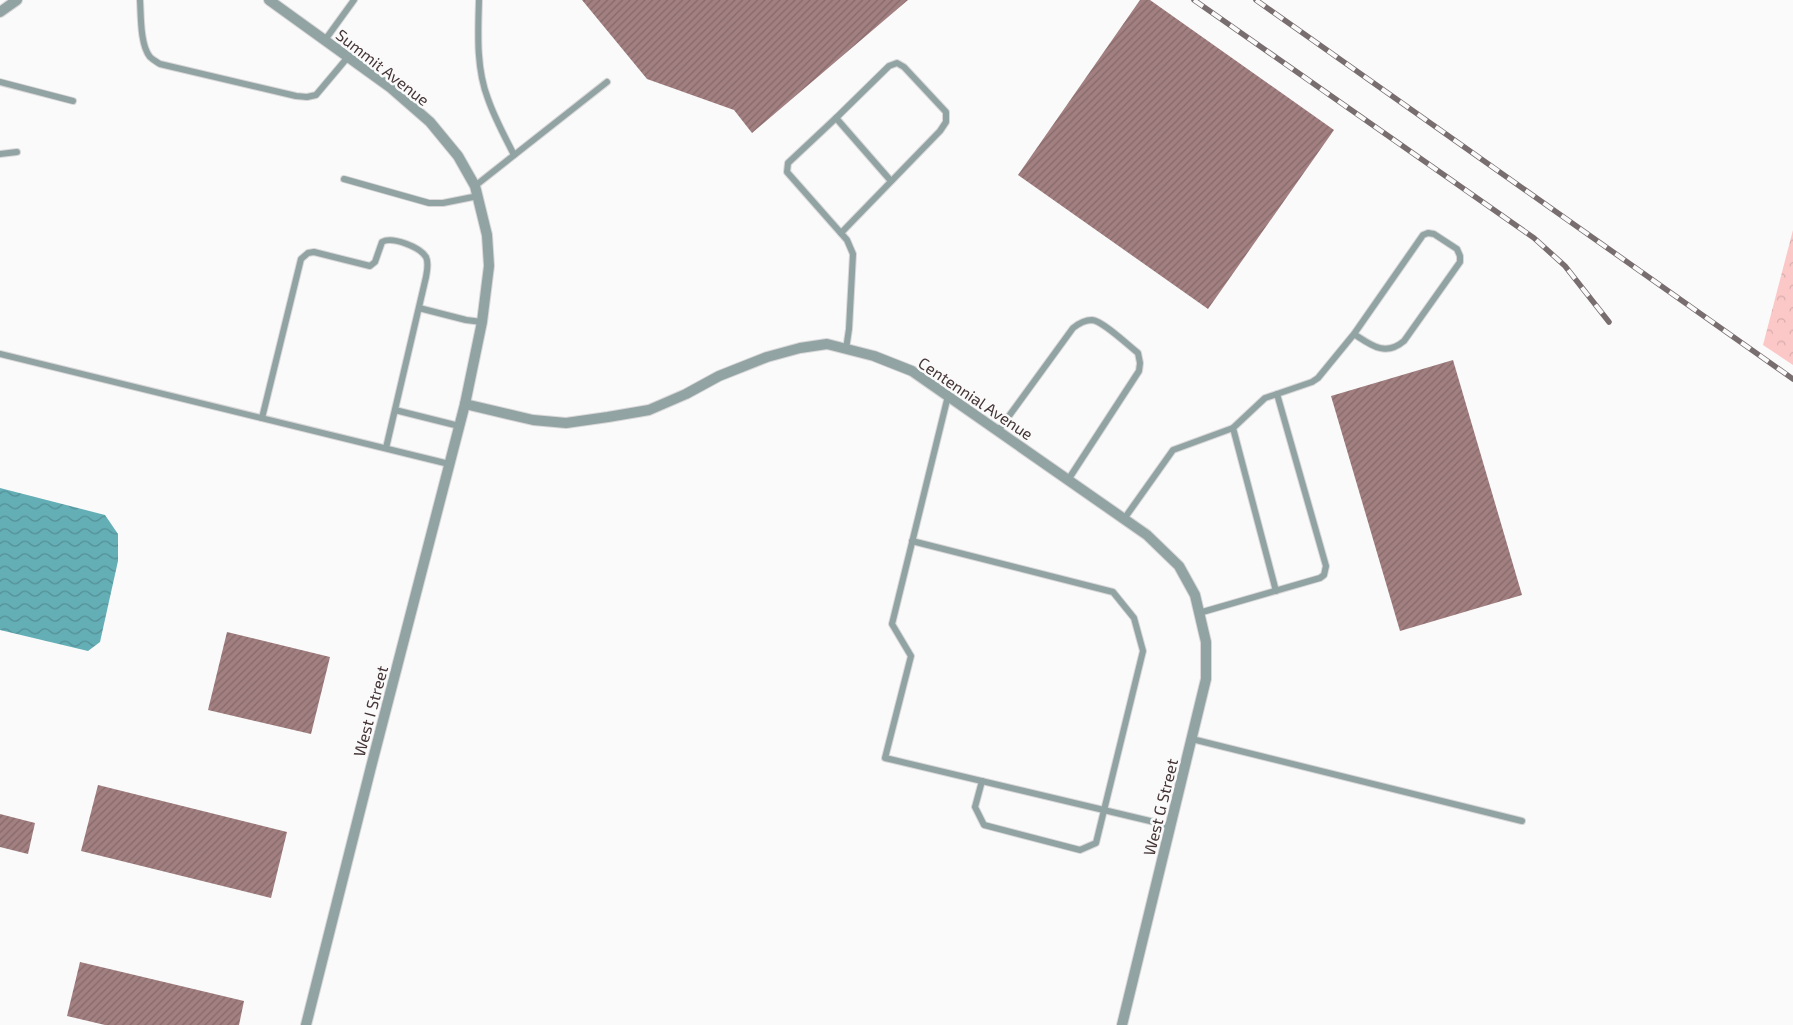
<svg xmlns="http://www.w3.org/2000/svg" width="1793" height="1025" viewBox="0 0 1793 1025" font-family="'Exo 2',sans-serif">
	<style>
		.park { fill: url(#park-crowns) }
		.water { fill: url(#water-waves) }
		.building { fill: url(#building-hatch) }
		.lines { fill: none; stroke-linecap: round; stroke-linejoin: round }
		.lane-casing { stroke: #d9d7d7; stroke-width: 8 }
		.street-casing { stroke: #d9d7d7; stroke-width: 12 }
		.lane { stroke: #92a3a4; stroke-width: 6 }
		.street { stroke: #92a3a4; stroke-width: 10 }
		.rail-casing { stroke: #796e6f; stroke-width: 5.5 }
		.rail { stroke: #fafafa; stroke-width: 4; stroke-dasharray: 11; stroke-linecap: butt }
		.labels { text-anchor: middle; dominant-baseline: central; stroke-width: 5; stroke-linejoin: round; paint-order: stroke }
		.street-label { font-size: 16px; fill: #453536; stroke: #fafafa }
	</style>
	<defs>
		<pattern id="park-crowns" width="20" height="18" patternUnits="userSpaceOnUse" patternTransform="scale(1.25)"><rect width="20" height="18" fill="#fbc7c7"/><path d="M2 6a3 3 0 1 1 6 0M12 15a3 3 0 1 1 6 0" fill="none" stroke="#d8acac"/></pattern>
		<pattern id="water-waves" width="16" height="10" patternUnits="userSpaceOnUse" patternTransform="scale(1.25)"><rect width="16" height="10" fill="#64afb6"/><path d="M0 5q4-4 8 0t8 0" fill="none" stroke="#548f95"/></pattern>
		<pattern id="building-hatch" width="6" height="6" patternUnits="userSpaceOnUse" patternTransform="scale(1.25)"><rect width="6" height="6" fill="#a27f80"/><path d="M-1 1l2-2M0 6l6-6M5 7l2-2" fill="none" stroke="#86696a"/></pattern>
	</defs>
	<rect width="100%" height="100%" fill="#fafafa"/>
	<polygon class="park" points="1793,230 1793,365 1763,345"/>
	<polygon class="water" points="0,488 105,515 118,534 118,561 100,642 88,651 0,630"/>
	<g class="building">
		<polygon points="582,0 908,0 752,133 734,110 647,79"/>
		<polygon points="1140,0 1150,0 1334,130 1208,309 1018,175"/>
		<polygon points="1453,360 1522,595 1400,631 1331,396"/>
		<polygon points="227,632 330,657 311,734 208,710"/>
		<polygon points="98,785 287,832 271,898 81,851"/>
		<polygon points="0,814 35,823 28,854 0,847"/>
		<polygon points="80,962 244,1001 239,1025 105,1025 67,1016"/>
	</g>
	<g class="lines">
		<g class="lane-casing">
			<g id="lane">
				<path d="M 140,0 C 141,15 140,45 150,57 C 153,60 157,62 160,64 L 296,96 L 307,97 L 316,95 L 348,57"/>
				<path d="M 479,0 C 478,33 476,68 488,99 C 495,119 505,137 514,155"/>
				<polyline points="325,40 354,0"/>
				<polyline points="0,82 73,101"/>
				<polyline points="836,118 889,66 897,63 904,67 946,112 946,122 940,131 841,233"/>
				<polyline points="0,154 17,152"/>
				<polyline points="344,179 429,203 443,203 478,196"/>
				<polyline points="475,186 607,82"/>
				<polyline points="419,308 466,320 482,322"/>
				<polyline points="846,349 849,329 853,254 847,240 787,172 788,163 836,118 891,181"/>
				<polyline points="0,354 449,464"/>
				<polyline points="948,396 892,624 911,656 885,758 1171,826"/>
				<polyline points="395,410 459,426"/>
				<path d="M 262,418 L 301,259 L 308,253 L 314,252 L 370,266 L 375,262 L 382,242 C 392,236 420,247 426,257 C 429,263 427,271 426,277 L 386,448"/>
				<path d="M 998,431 L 1073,328 C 1078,324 1085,320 1092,320 C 1103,321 1129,346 1138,353 L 1140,363 L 1139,371 L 1068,480"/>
				<polyline points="1124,519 1173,450 1233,428"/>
				<polyline points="912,541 1113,592 1134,618 1143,651 1096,843 1080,850 984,825 975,807 982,781"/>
				<polyline points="1276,591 1233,428 1265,398 1277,394"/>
				<path d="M 1199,613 L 1320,578 L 1324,575 L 1326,566 L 1277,394 L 1312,382 L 1318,378 L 1354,334 L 1423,235 L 1428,233 L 1434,234 L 1457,249 L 1460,256 L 1460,262 L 1404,341 C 1385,357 1371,345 1354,334"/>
				<polyline points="1192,739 1522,821"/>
			</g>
		</g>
		<g class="street-casing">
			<g id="street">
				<polyline points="269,0 391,88 430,122 458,156 475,186 487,235 489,266 482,322 465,404 371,767 306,1025"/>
				<polyline points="0,12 17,0"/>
				<polyline points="465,404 533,420 566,423 608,417 649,410 686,394 719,376 767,357 800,348 827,344 874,356 912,371 1147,535 1179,566 1195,595 1206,642 1206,679 1122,1025"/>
			</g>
		</g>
		<use href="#lane" class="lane"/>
		<use href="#street" class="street"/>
		<g class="rail-casing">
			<g id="rail">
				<polyline points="1194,0 1534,238 1565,266 1609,322"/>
				<polyline points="1256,0 1793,379"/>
			</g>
		</g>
		<use href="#rail" class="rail"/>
	</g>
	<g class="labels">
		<g class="street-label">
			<text transform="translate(383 67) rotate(38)">Summit Avenue</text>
			<text transform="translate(976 398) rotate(34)">Centennial Avenue</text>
			<text transform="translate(370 711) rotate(-75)">West I Street</text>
			<text transform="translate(1160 807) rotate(-76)">West G Street</text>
		</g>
	</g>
</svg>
